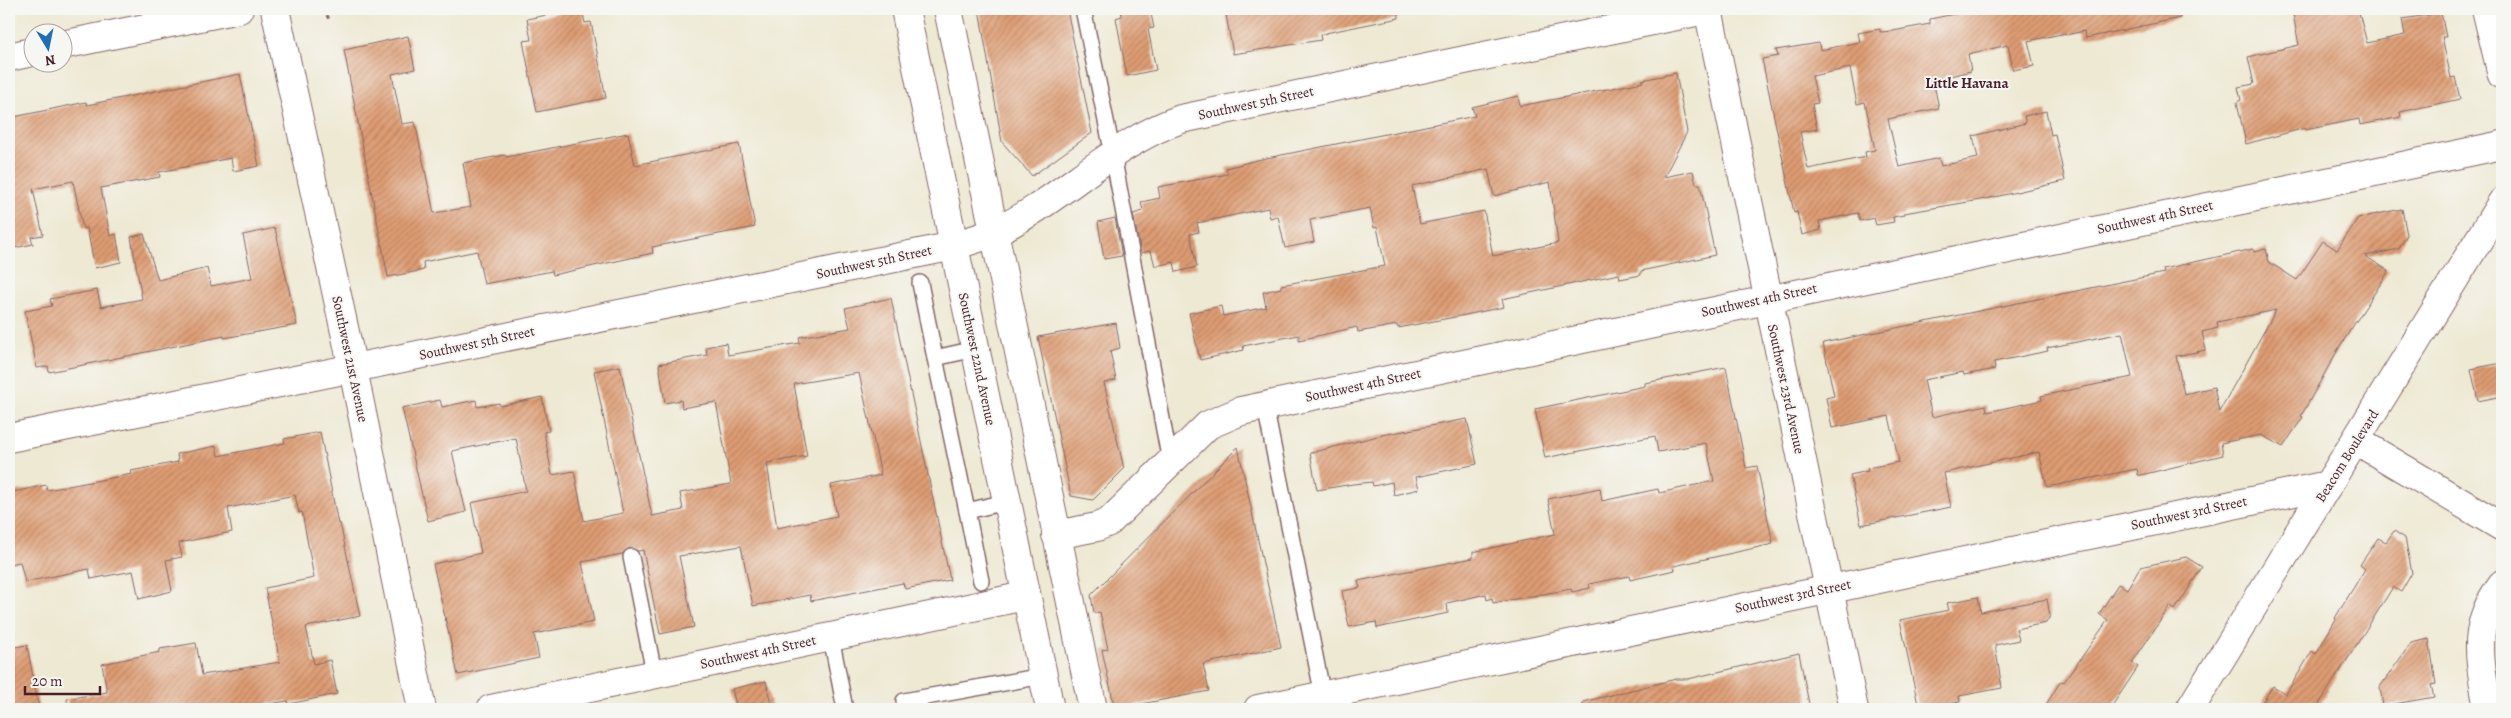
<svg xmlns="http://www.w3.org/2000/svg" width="2511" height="718" viewBox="0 0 2511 718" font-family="Alegreya,serif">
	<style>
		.building { fill: url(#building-hatch); fill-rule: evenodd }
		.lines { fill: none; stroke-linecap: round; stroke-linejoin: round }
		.lane-casing { stroke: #836666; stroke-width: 18 }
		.street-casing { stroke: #836666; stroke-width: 30 }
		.secondary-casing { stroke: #836666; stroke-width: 30 }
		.path { stroke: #836666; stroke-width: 3; stroke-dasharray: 4 4; stroke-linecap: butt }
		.lane { stroke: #fff; stroke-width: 15 }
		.street { stroke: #fff; stroke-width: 28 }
		.secondary { stroke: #fff; stroke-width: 28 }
		.labels { text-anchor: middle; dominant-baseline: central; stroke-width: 4; stroke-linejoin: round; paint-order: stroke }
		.street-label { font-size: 14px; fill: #4a1f2b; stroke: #f6f6f2 }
		.neighbourhood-label { font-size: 15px; font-weight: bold; fill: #4a1f2b; stroke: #f6f6f2 }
	</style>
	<defs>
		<pattern id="building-hatch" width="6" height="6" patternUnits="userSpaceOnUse" patternTransform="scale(1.25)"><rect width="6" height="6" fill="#de9d73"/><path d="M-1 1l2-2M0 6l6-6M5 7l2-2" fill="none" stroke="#b67f5f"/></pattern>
	</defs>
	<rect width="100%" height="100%" fill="#f6f6f2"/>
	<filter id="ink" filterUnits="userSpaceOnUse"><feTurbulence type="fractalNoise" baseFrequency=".02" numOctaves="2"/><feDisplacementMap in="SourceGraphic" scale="10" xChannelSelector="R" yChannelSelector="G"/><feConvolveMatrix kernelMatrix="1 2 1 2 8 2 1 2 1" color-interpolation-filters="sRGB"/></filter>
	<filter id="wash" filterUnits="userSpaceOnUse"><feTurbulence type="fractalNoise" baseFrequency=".0096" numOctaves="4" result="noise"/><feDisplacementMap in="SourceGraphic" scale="20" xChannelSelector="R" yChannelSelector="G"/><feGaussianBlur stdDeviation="1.12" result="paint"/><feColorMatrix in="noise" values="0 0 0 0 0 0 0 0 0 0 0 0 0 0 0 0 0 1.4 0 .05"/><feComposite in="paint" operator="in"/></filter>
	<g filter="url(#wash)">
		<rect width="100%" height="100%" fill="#eee9d3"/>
		<g id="blocks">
			<g class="building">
				<polygon points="576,9 582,9 585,23 591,22 606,98 537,112 523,41 531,40 527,19"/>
				<polygon points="979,9 1067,9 1092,133 1032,176 1002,142"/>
				<polygon points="1121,9 1150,9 1154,28 1148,29 1156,70 1127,76 1116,18 1122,16"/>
				<polygon points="1225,9 1398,9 1399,18 1330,32 1320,35 1321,40 1233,54"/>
				<path d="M 1979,9 L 2179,9 L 2180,18 L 2086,38 L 2084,31 L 2066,35 L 2066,33 L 2028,41 L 2034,66 L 2013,70 L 2008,45 L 1968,54 L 1971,71 L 1933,80 L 1939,108 L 1888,119 L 1899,167 L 1939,158 L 1941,166 L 1978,158 L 1973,136 L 2026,123 L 2024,116 L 2046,111 L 2051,135 L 2055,134 L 2065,181 L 1986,199 L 1904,213 L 1904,215 L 1893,217 L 1894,222 L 1876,225 L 1874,218 L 1860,221 L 1858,213 L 1819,221 L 1821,230 L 1802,235 L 1797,212 L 1794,213 L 1762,59 L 1778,56 L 1776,50 L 1819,43 L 1820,50 L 1860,42 L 1858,33 L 1880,29 L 1880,32 L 1893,31 L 1930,24 L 1930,19 ZM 1850,68 L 1857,104 L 1865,102 L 1875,150 L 1865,152 L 1866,157 L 1808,169 L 1800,132 L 1817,129 L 1812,104 L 1818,103 L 1812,76 Z"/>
				<polygon points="2292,9 2358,9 2367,43 2405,35 2402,19 2441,13 2446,37 2442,37 2451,78 2455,77 2460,99 2400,112 2401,117 2360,125 2359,119 2305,130 2305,128 2246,144 2237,102 2241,100 2238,87 2254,84 2248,57 2299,45"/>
				<polygon points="408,36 415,69 392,74 402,124 415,122 434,213 471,207 463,163 505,155 506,157 628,133 635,165 739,144 755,227 652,247 653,253 553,275 552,271 484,284 477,251 423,262 424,270 388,277 344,50"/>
				<path d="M 1676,73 L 1687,132 L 1664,177 L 1693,171 L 1696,184 L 1700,184 L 1715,255 L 1641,271 L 1641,275 L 1620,279 L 1619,274 L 1502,299 L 1504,307 L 1465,315 L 1398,328 L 1397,325 L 1358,332 L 1357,327 L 1299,340 L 1299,335 L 1243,346 L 1244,350 L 1200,360 L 1189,313 L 1221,306 L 1223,316 L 1266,307 L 1263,292 L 1281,288 L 1281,285 L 1385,266 L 1377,227 L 1374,228 L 1370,208 L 1310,220 L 1314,242 L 1285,248 L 1278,216 L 1270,218 L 1268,208 L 1197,223 L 1199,232 L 1190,234 L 1197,267 L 1176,272 L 1174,262 L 1155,266 L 1151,251 L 1141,253 L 1133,214 L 1143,211 L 1141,202 L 1160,198 L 1158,187 L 1228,174 L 1226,168 L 1257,160 L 1475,116 L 1472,107 L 1518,96 L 1520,106 L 1643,82 L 1642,80 ZM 1488,169 L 1494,196 L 1550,182 L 1558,243 L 1493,256 L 1484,211 L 1420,224 L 1412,186 Z"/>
				<polygon points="240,74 259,166 233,171 231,158 159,172 160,177 101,188 110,236 116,234 121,262 95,268 87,228 83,229 73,181 33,189 43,235 31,237 33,244 14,248 9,223 9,211 15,210 9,180 9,118 86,102 87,105"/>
				<path d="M 2402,209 L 2407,235 L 2399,249 L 2365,256 L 2389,271 L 2340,346 L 2301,416 L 2303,417 L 2283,447 L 2261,435 L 2221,443 L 2223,455 L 2141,475 L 2138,475 L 2137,469 L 2047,487 L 2039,452 L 1944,473 L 1951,507 L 1861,525 L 1850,475 L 1868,471 L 1867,468 L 1899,462 L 1889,416 L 1832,428 L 1826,398 L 1834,396 L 1823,343 L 2164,273 L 2163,269 L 2253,249 L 2254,252 L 2266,249 L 2269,262 L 2297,280 L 2323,241 L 2337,250 L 2358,218 ZM 2276,310 L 2219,412 L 2214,387 L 2184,394 L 2176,356 L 2206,350 L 2202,332 L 2218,328 L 2217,322 ZM 2122,333 L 2132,377 L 2041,396 L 2042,400 L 1987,412 L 1986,405 L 1932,417 L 1924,380 L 1963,372 L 1964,375 L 1995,369 L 1994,362 L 2048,351 L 2047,348 Z"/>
				<polygon points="1115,218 1122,256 1104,259 1098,222"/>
				<polygon points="275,228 297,325 224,338 224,336 49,372 48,366 37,368 25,311 52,306 50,299 97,290 101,307 142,299 131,237 144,234 158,280 207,268 211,286 252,278 243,235"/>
				<path d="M 891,298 L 950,580 L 905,589 L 903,583 L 811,601 L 810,595 L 753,606 L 741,546 L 679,556 L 694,627 L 660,634 L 643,550 L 638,551 L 630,548 L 622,554 L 582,562 L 594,622 L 534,634 L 539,658 L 458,675 L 433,564 L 481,553 L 471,503 L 526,491 L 516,438 L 452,451 L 466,512 L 428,521 L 402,408 L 440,400 L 442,407 L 476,400 L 477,407 L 499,403 L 500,406 L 542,397 L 549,431 L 544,432 L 552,475 L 574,471 L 584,521 L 623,513 L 594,371 L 620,366 L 652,516 L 683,510 L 680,493 L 731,484 L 716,402 L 682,408 L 681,400 L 665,403 L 659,364 L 707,355 L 706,347 L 726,343 L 728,355 L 800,343 L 799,337 L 850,328 L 845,308 ZM 859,373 L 881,475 L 831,485 L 837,516 L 777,528 L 767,463 L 807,456 L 794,384 Z"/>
				<polygon points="1116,323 1120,348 1110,351 1116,380 1104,383 1124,469 1093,500 1071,496 1038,337"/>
				<polygon points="2502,363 2502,396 2478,401 2471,369"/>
				<polygon points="1726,367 1746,468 1757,466 1773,544 1674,566 1675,570 1630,580 1629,576 1589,584 1590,588 1572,592 1571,589 1493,603 1492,598 1487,600 1486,594 1447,603 1448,613 1377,628 1376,622 1349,627 1342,591 1360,588 1358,581 1473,558 1473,552 1555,534 1548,499 1600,488 1602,501 1658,489 1659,493 1714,481 1706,443 1658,452 1655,436 1545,458 1535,409 1645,386 1645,383"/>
				<polygon points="1467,419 1477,464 1416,477 1419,489 1394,495 1392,482 1373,486 1372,482 1353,484 1317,490 1310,453 1382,435"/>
				<polygon points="320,432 338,524 340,523 360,616 306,627 314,664 330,660 337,694 289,704 288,701 237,709 68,709 67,699 107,692 102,664 160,652 160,649 196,643 202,675 280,662 265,588 314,578 302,512 299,513 295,495 228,508 232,532 179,543 182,557 166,560 172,591 139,599 133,571 91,579 89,569 25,582 20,562 9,564 9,493 46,485 47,490 132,474 131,471 178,462 177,454 216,446 218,456 285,443 284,439"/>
				<polygon points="1238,447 1281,647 1203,664 1209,691 1115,709 1102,650 1108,649 1100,612 1094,613 1091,595"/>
				<polygon points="2394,531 2405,538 2412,573 2401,592 2393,587 2316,709 2258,709 2273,686 2286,694 2312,651 2316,654 2336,619 2335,618 2365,569 2360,565 2378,538 2386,542"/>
				<polygon points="2186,557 2202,567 2175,610 2170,606 2132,663 2138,667 2110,709 2043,709 2061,681 2064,682 2108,620 2099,614 2118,584 2127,589 2140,567"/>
				<polygon points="1978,597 1981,612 2047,599 2050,616 2046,623 2016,629 2019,640 1995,645 2002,688 1959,696 1960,702 1919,709 1900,620 1949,610 1947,603"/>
				<polygon points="2429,639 2436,684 2431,685 2434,697 2383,706 2380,687 2411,643"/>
				<polygon points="27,645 39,709 9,709 9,648"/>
				<polygon points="1799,653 1810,709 1583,709 1583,702 1676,679 1688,679"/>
				<polygon points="766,681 772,709 737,709 732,689"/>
			</g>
		</g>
	</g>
	<g filter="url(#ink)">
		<use href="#blocks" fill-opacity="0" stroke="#836666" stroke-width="1"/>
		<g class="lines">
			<g class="lane-casing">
				<g id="lane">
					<polyline points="1083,9 1113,155 1170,462"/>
					<polyline points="920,283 935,358"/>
					<polyline points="1265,406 1323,696"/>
					<polyline points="967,511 935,358 975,349"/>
					<polyline points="631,557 654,673"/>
					<polyline points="981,581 967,511 1006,502"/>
					<polyline points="831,637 845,709"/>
					<polyline points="904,701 1043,676"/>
				</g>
			</g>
			<g class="street-casing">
				<g id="street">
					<polyline points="275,9 353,369 422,709"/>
					<polyline points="1708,9 1854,709"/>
					<polyline points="2486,9 2502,75"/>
					<path d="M 9,438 L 954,246 C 967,241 982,238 994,232 C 1060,202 1111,143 1181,119 L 1710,9"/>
					<polyline points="2357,441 2502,527"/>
					<polyline points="1056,535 1097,527 1109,522 1208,425 1241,411 2502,145"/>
					<polyline points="491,709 1025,596"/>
					<polyline points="1258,709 2328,485"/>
					<path d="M 2488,709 C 2480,660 2470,627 2502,584"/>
				</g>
			</g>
			<g class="secondary-casing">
				<g id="secondary">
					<polyline points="905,9 1050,709"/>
					<polyline points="948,9 1093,709"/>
					<polyline points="62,45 239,9"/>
					<polyline points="9,57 32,52"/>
					<polyline points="2190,709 2502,202"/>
				</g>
			</g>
			<polyline class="path" points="327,15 330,22"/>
			<use href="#lane" class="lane"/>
			<use href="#street" class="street"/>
			<use href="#secondary" class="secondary"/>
		</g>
	</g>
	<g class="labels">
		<g class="street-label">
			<text transform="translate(1256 103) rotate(-12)">Southwest 5th Street</text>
			<text transform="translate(2155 217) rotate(-12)">Southwest 4th Street</text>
			<text transform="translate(874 262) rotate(-12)">Southwest 5th Street</text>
			<text transform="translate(1759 300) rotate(-12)">Southwest 4th Street</text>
			<text transform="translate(477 343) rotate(-12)">Southwest 5th Street</text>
			<text transform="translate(350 359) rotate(78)">Southwest 21st Avenue</text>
			<text transform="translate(977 359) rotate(78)">Southwest 22nd Avenue</text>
			<text transform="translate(1363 385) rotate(-12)">Southwest 4th Street</text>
			<text transform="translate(1786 389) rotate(78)">Southwest 23rd Avenue</text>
			<text transform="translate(2347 456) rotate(-58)">Beacom Boulevard</text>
			<text transform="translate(2189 513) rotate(-12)">Southwest 3rd Street</text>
			<text transform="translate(1793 596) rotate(-12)">Southwest 3rd Street</text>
			<text transform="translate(758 652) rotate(-12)">Southwest 4th Street</text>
		</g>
		<g class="neighbourhood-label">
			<text x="1967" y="83">Little Havana</text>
		</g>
	</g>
	<rect width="2511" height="718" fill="none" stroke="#f6f6f2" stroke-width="30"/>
	<g transform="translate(48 48) rotate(170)"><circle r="24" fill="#f6f6f2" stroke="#b1a0a2"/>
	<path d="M0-4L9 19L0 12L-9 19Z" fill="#1f6fb2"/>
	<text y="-8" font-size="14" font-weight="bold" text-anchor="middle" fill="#4a1f2b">N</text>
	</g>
	<path d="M25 686v8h75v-8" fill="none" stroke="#4a1f2b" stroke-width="2.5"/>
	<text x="32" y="686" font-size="15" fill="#4a1f2b" stroke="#f6f6f2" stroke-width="4" paint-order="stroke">20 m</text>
</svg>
